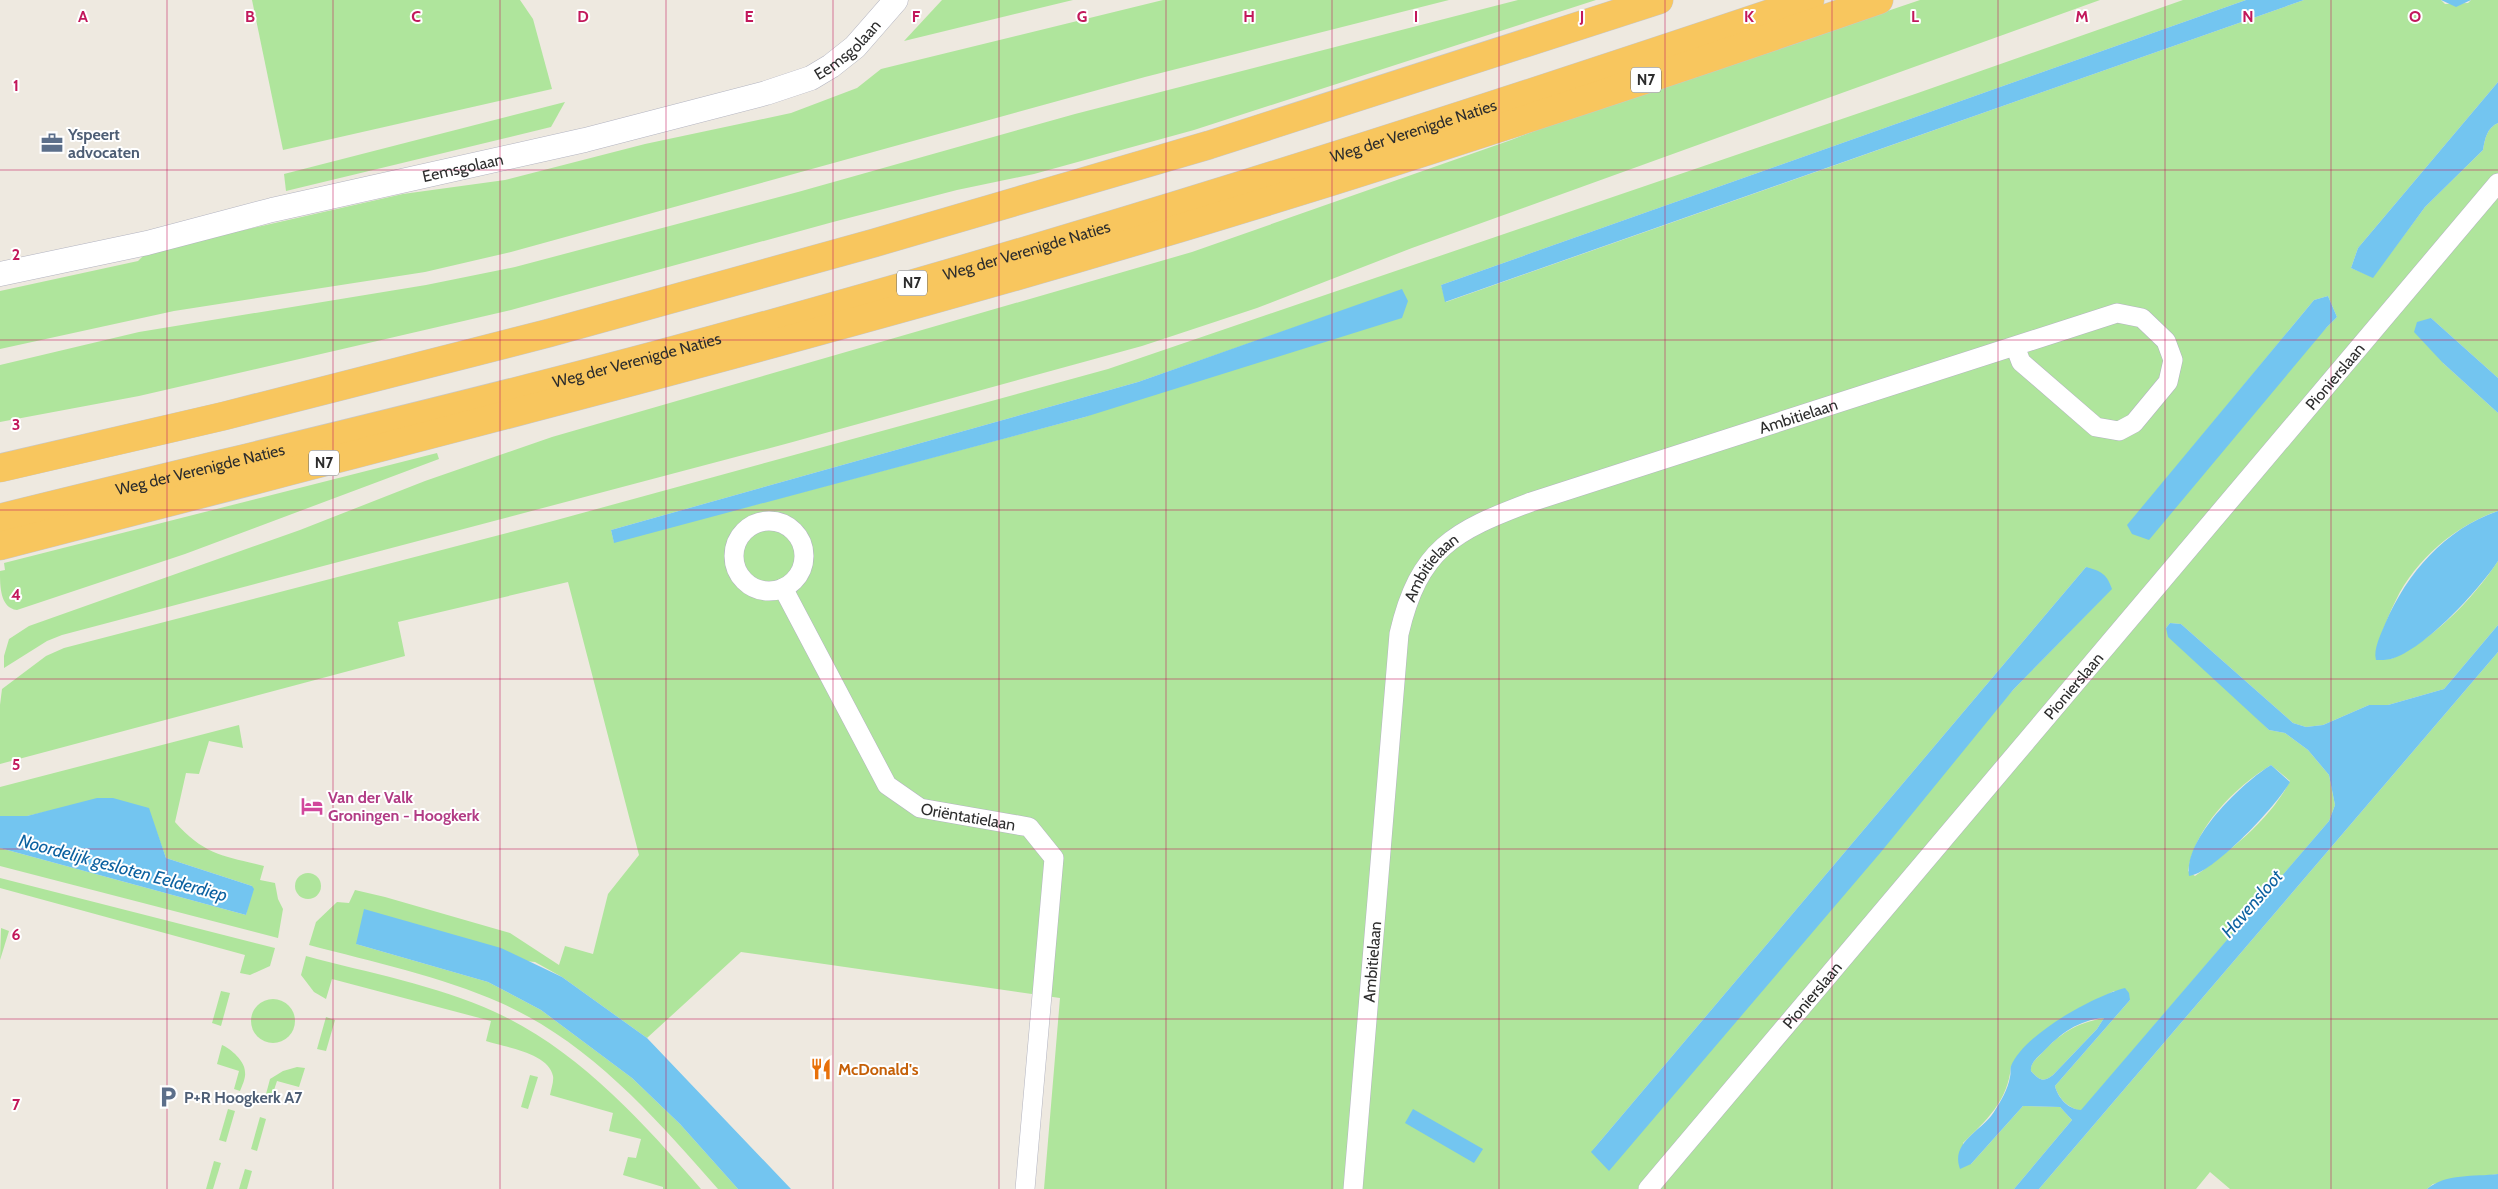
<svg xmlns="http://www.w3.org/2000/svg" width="2498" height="1189" viewBox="0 0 2498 1189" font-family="Cabin,sans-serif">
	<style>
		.green { fill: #afe59c; fill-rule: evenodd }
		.water { fill: #73c5f0; fill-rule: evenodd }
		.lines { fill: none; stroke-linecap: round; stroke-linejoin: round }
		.minor-casing { stroke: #b3b4c0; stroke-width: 20 }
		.tertiary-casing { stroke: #b3b4c0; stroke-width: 25 }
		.trunk-casing { stroke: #c8c8c8; stroke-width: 29 }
		.minor { stroke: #fff; stroke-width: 19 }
		.tertiary { stroke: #fff; stroke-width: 24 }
		.trunk { stroke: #f8c65e; stroke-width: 28 }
		.grid { fill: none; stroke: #c2185b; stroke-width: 1; stroke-opacity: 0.55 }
		.labels { text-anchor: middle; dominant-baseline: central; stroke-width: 4; stroke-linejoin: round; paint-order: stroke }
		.shield { fill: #fff; stroke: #6c6c6c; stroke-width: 1 }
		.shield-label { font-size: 15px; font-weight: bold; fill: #2d2d2d }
		.street-label { font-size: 16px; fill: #2d2d2d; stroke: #fff }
		.service-label { font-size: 16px; font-weight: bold; fill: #4e5e75; stroke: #fff; text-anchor: start }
		.hotel-label { font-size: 16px; font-weight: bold; fill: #b23c85; stroke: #fff; text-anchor: start }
		.food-label { font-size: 16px; font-weight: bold; fill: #c56008; stroke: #fff; text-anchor: start }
		.water-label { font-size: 18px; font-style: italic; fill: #0d62a1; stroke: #fff }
		.grid-label { font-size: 16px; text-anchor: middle; font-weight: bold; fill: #c2185b; stroke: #fff; stroke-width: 4; stroke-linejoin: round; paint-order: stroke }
	</style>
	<rect width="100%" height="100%" fill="#eee9e0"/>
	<g class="green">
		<polygon points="252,0 520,0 533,19 552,89 283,150"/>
		<polygon points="942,0 1073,0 904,41"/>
		<polygon points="1163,0 1449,0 1145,77 511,252 425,272 174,311 0,349 0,291 138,261 147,252 403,194 505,180 645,144 791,113 857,88 881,69"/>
		<polygon points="1518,0 1596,0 1194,130 1034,174 957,190 833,222 511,310 139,396 0,422 0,365 139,332 426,285 515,267 798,192 1075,114"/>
		<polygon points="1920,0 2100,0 1412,248 1257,308 1142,346 789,443 62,635 47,641 4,668 4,656 9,639 29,626 300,530 425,481 552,437 1192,252 1511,140 1692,72 1802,40"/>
		<path d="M 2183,0 L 2246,0 L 1441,285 L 1446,302 L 2304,0 L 2441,0 L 2445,4 L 2468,3 L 2471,0 L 2498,0 L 2498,82 L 2358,248 L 2351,268 L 2373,277 L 2425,207 L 2483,150 C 2485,138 2487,128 2498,123 L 2498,378 L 2431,318 L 2443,363 L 2498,413 L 2498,511 C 2456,525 2415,560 2396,600 C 2390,611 2386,623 2381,635 L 2391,659 C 2433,640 2472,600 2498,561 L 2498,625 L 2444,689 L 2388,705 L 2369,705 L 2323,725 L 2306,727 L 2293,723 L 2181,624 L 2170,623 L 2166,628 L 2269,730 L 2285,733 L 2308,750 L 2329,775 L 2335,805 L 2329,821 L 2081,1111 C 2068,1108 2058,1098 2055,1086 L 2130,1000 L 2114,991 L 2099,999 L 2011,1066 C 2008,1101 1986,1121 1963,1143 L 1971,1164 L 2023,1106 L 2060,1107 L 2072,1120 L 2014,1189 L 1044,1189 L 1060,998 L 741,952 L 647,1038 L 562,977 L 535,962 L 356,944 L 488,982 L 541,1010 L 632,1078 L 680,1124 L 738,1189 L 718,1189 C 656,1118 589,1042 501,1003 C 440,976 373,962 309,945 L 316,922 L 337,902 L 349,903 L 355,890 L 385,897 L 510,933 L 559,965 L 565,946 L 593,954 L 608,894 L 639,855 L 568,582 L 398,622 L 405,656 L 0,764 L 0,705 L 2,689 L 46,656 L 64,648 L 553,521 L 1108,369 L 1915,94 ZM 1402,290 L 1085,417 L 614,542 L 611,530 L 1138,382 ZM 2328,296 L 2337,317 L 2128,525 L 2314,300 ZM 2086,567 L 2111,589 L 2013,690 L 1591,1152 ZM 2271,765 L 2290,781 C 2270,820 2230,851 2195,876 L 2188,871 C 2195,827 2234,788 2271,765 Z"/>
		<polygon points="565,102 551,127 286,191 284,174"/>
		<path d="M 437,453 L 439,459 L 185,554 L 17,610 C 0,608 0,586 0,571 L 5,570 L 4,563 Z"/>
		<polygon points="2498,652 2498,1174 2433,1184 2427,1189 2230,1189 2210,1172 2196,1189 2039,1189"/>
		<path d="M 239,725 L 243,748 L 209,741 L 199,774 L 186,773 L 175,822 C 204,855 224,856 264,866 L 260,880 L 275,883 L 278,899 L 283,909 L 278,938 L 0,866 L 0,848 L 246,915 L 252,886 L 166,858 L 148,808 L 58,809 L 27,816 L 0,816 L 0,787 Z"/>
		<circle cx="308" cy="886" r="13"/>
		<polygon points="0,878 275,948 270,966 250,975 240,973 245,955 0,888"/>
		<polygon points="1,928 9,931 0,960"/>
		<path d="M 306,956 C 369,973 436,985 495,1012 C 578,1050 642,1121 701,1189 L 663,1189 L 663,1187 L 623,1175 L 628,1157 L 636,1158 L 641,1139 L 609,1131 L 613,1113 L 550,1095 C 551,1089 554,1082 553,1076 C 549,1053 504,1047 486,1041 L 491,1021 L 332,979 L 326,999 L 314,992 L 301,975 Z"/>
		<polygon points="221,991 230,993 221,1026 212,1023"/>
		<circle cx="273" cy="1021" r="22"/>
		<polygon points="326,1017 335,1020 326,1051 317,1049"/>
		<path d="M 2104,1018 L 2097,1029 L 2053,1075 C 2043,1083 2039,1080 2031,1071 C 2030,1064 2035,1060 2040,1055 C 2059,1034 2076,1023 2104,1018 Z"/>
		<path d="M 222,1045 C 231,1049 245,1061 245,1072 C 246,1078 242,1086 240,1091 L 234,1089 L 239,1071 L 217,1064 Z"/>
		<polygon points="297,1067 305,1068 299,1087 277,1081 271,1099 265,1098 270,1079 283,1071"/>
		<polygon points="530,1075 538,1077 528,1109 521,1107"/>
		<polygon points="228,1109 235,1111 226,1142 219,1140"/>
		<polygon points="260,1117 266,1119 257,1151 251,1149"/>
		<polygon points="214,1161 221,1163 213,1189 206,1189"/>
		<polygon points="245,1169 252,1171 247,1189 239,1189"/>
	</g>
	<g class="water">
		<polygon points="2246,0 2304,0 1445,302 1441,285"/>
		<polygon points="2441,0 2471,0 2456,7"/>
		<path d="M 2498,82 L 2498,123 C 2487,128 2485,138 2483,150 L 2425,207 L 2373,278 L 2351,268 L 2358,248 Z"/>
		<polygon points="1402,289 1408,301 1402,318 1085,417 614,543 611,530 1138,382"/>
		<polygon points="2328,296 2337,317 2327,327 2149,540 2132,534 2127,525 2314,300"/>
		<polygon points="2431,318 2498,378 2498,413 2443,363 2414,332 2417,322"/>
		<path d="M 2498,511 L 2498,561 C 2479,590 2424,650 2391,659 C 2386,660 2381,660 2376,660 C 2373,649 2381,634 2385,624 C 2407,573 2445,529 2498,511 Z"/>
		<path d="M 2086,567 C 2101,571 2107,574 2112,589 L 2013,690 L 1881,852 L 1609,1171 L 1591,1152 Z"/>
		<path d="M 2170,623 L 2181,624 L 2293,723 L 2306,727 L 2323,725 L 2369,705 L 2388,705 L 2444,689 L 2498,625 L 2498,652 L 2039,1189 L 2014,1189 L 2072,1120 L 2060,1107 L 2023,1106 L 1971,1164 L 1960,1169 C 1950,1142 1982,1131 1994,1112 C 2001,1101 2008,1089 2010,1077 C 2011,1073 2010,1069 2011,1066 C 2024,1034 2094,996 2125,988 L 2129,993 L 2130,1000 L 2055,1086 C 2058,1098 2068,1109 2081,1110 L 2329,821 L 2335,805 L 2329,775 L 2308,750 L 2285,733 L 2269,730 L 2168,637 L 2166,628 ZM 2104,1018 L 2097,1029 L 2053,1075 C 2043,1083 2039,1080 2031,1071 C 2030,1063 2037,1058 2043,1052 C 2060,1034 2078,1020 2104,1018 Z"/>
		<path d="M 2271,765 L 2290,782 C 2278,804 2213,874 2189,876 C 2183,839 2242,783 2271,765 Z"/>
		<polygon points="97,798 113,798 149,808 166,858 252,886 254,889 246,915 0,848 0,816 27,816"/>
		<polygon points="364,909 501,948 562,977 647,1038 791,1189 738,1189 680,1124 632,1078 541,1010 488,982 356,944"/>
		<polygon points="1413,1109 1483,1149 1474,1163 1405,1123"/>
		<path d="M 2498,1174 L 2498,1189 L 2427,1189 C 2446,1173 2474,1177 2498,1174 Z"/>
	</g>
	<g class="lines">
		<g class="minor-casing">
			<g id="minor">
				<circle cx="769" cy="556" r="35"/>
				<path id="s1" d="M 783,588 L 887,785 L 920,808 L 1029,827 L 1054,858 L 1025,1189"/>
				<path id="s2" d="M 1353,1189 L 1399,634 C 1419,548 1454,531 1531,502 L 2117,313 L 2142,318 L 2166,341 L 2173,360 L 2168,382 L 2134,423 L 2119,431 L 2096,427 L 2021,362 L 2015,346"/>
				<path id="s3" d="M 1648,1189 L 2498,183"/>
			</g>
		</g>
		<g class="tertiary-casing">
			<g id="tertiary">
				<path id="s4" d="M 0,274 L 147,243 L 272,210 L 585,140 L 766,93 L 811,78 L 831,66 L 855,47 L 896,0"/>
			</g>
		</g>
		<g class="trunk-casing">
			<g id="trunk">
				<polyline points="0,468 224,416 549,333 874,243 1209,145 1659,0"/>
				<path id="s5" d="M 0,518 C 217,464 436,414 652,356 C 1043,252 1427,129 1810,0"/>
				<path d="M 0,546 C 340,458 680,372 1017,276 C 1307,193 1594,99 1879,0"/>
			</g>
		</g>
		<use href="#minor" class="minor"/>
		<use href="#tertiary" class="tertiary"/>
		<use href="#trunk" class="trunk"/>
	</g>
	<path class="grid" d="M 167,0 L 167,1189M 333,0 L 333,1189M 500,0 L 500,1189M 666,0 L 666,1189M 833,0 L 833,1189M 999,0 L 999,1189M 1166,0 L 1166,1189M 1332,0 L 1332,1189M 1499,0 L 1499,1189M 1665,0 L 1665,1189M 1832,0 L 1832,1189M 1998,0 L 1998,1189M 2165,0 L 2165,1189M 2331,0 L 2331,1189M 0,170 L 2498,170M 0,340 L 2498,340M 0,510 L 2498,510M 0,679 L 2498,679M 0,849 L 2498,849M 0,1019 L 2498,1019"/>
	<defs>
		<g id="office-bare" transform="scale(1.725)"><path d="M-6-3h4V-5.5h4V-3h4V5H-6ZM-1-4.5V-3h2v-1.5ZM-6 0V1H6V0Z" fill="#5c6f8a" stroke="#fff" stroke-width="2.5" paint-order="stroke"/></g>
		<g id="hotel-bare" transform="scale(1.725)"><path d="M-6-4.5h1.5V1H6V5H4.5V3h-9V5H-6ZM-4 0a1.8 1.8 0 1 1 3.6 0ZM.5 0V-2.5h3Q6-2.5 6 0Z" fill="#d1479c" stroke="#fff" stroke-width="2.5" paint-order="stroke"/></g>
		<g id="restaurant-bare" transform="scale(1.725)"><path d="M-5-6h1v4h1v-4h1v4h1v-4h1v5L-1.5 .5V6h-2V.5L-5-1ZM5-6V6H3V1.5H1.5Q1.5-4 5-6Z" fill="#e8710a" stroke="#fff" stroke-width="2.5" paint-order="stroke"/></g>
		<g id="parking-bare" transform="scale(1.725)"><path d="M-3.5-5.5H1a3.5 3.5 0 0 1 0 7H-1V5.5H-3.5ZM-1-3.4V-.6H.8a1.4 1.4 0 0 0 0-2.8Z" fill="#5c6f8a" stroke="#fff" stroke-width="2.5" paint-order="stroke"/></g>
	</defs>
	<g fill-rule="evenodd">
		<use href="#office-bare" x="52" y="143"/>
		<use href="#hotel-bare" x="312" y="806"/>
		<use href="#restaurant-bare" x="821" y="1069"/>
		<use href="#parking-bare" x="168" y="1097"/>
	</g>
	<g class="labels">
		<g class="shield">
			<rect x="1631" y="67.5" width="30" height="25" rx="4"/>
			<rect x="897" y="270.5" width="30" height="25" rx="4"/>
			<rect x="309" y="450.5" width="30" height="25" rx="4"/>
		</g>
		<g class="shield-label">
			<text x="1646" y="80">N7</text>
			<text x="912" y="283">N7</text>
			<text x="324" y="463">N7</text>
		</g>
		<g class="street-label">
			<text stroke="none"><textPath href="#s4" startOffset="881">Eemsgolaan</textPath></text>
			<text stroke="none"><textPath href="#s5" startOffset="1466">Weg der Verenigde Naties</textPath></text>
			<text stroke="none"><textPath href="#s4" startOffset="475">Eemsgolaan</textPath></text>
			<text stroke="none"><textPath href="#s5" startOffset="1061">Weg der Verenigde Naties</textPath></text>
			<text stroke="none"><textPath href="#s5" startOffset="656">Weg der Verenigde Naties</textPath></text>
			<text stroke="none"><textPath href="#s3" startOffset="1064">Pionierslaan</textPath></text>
			<text stroke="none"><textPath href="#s2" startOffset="1036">Ambitielaan</textPath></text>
			<text stroke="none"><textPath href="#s5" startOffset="206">Weg der Verenigde Naties</textPath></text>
			<text stroke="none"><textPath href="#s2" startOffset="632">Ambitielaan</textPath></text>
			<text stroke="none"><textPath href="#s3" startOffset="659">Pionierslaan</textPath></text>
			<text stroke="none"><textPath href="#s1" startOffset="312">Oriëntatielaan</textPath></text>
			<text stroke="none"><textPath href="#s2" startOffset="228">Ambitielaan</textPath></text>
			<text stroke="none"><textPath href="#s3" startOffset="254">Pionierslaan</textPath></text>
		</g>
		<g class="service-label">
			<text x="68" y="134">Yspeert<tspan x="68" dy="18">advocaten</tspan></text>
			<text x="184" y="1097">P+R Hoogkerk A7</text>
		</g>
		<g class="hotel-label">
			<text x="328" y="797">Van der Valk<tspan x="328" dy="18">Groningen - Hoogkerk</tspan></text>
		</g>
		<g class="food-label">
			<text x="838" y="1069">McDonald's</text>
		</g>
		<g class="water-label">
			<text transform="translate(123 868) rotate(15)">Noordelijk gesloten Eelderdiep</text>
			<text transform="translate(2252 904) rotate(-49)">Havensloot</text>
		</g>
	</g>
	<g class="grid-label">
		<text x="83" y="22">A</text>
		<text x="250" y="22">B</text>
		<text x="416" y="22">C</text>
		<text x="583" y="22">D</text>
		<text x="749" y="22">E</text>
		<text x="916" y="22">F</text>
		<text x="1082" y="22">G</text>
		<text x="1249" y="22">H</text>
		<text x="1416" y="22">I</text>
		<text x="1582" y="22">J</text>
		<text x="1749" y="22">K</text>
		<text x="1915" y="22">L</text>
		<text x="2082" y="22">M</text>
		<text x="2248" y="22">N</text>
		<text x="2415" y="22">O</text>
		<text x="16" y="91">1</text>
		<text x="16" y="260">2</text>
		<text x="16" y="430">3</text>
		<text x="16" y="600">4</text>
		<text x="16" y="770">5</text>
		<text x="16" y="940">6</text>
		<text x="16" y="1110">7</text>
	</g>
</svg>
